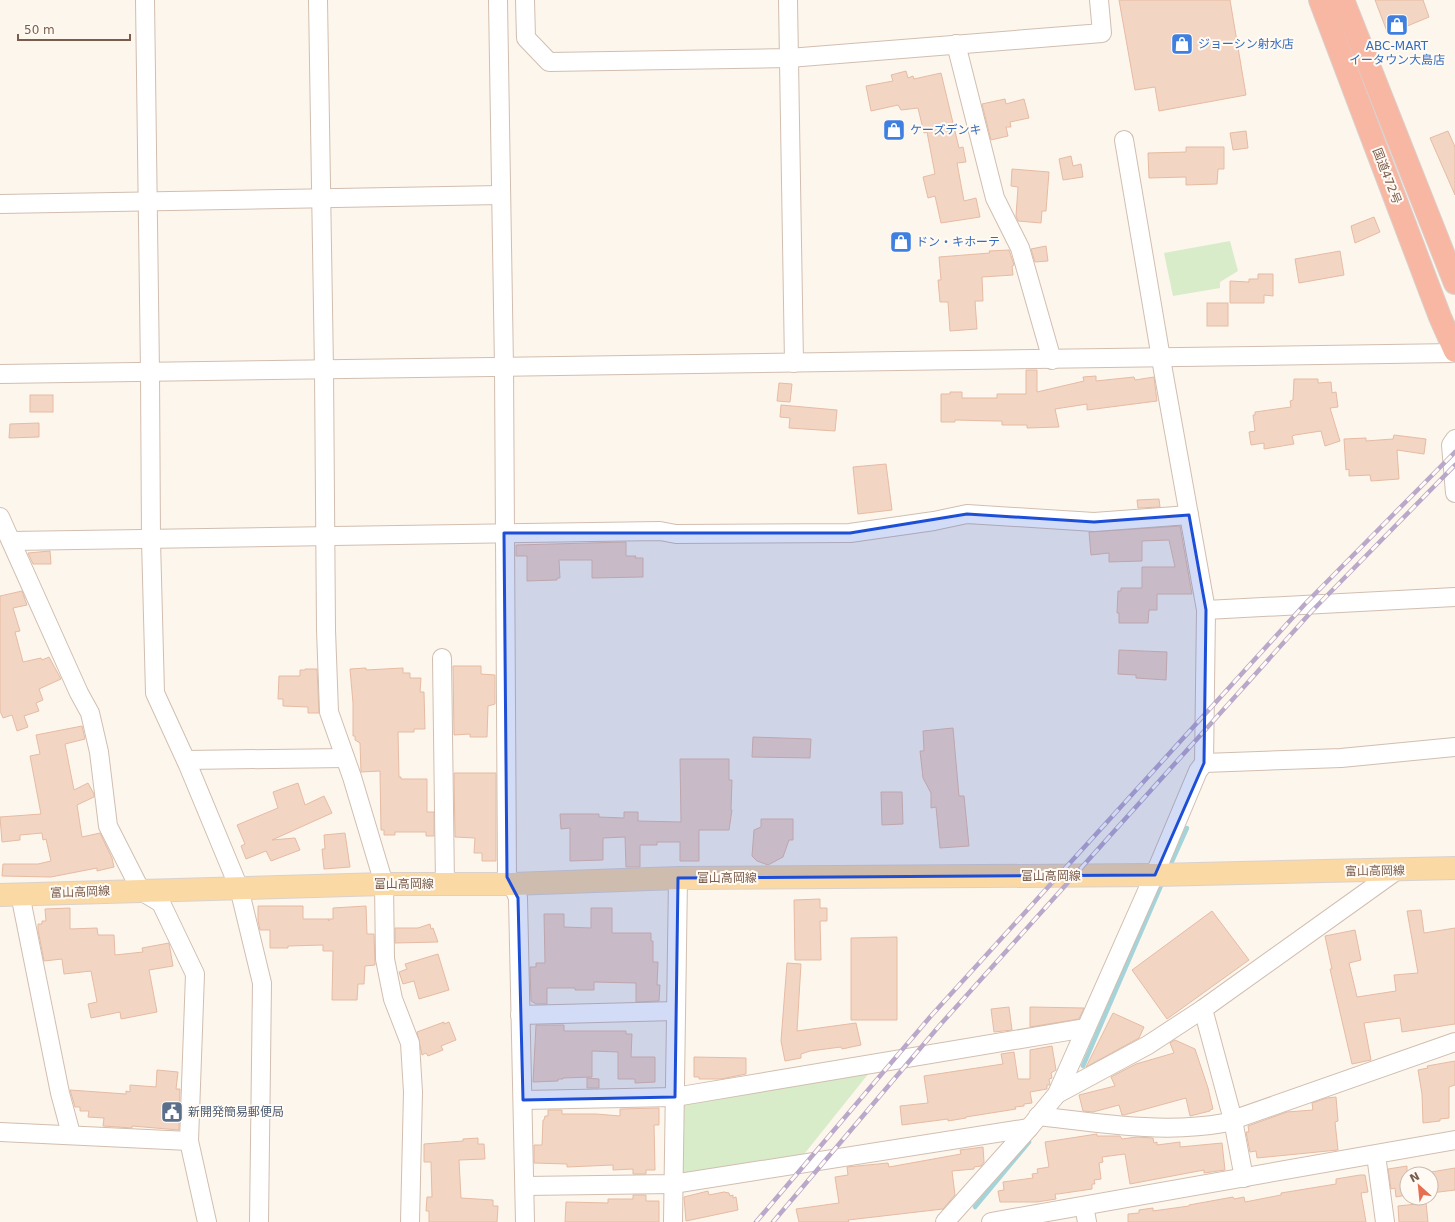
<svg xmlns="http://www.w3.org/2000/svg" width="1455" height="1222" viewBox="0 0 1455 1222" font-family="'DejaVu Sans','Noto Sans JP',sans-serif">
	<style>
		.green { fill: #d8ecc9 }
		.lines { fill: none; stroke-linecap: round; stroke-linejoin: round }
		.stream { stroke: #a5d3da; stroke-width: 4.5 }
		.building { fill: #f3d5c3; stroke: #e6bba3 }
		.minor-casing { stroke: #d1beb0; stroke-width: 20 }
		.major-casing { stroke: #dad1cd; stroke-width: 24 }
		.highway-casing { stroke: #dad1cd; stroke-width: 24 }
		.minor { stroke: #fff; stroke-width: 18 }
		.major { stroke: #fbd9a5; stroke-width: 22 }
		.highway { stroke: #f7b7a3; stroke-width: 22 }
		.rail-casing { stroke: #b9a8c9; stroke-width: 4.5 }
		.rail { stroke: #fffaf3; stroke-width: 3; stroke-dasharray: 9; stroke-linecap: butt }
		.marked { fill: #1d4ed8; fill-opacity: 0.2; stroke: #1d4ed8; stroke-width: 3; stroke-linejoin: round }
		.labels { text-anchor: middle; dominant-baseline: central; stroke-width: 4; stroke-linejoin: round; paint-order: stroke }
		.shop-label { font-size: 12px; fill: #366cbe; stroke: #fffaf3; text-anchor: start }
		.street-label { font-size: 12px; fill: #7a5c4d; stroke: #fffaf3 }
		.service-label { font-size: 12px; fill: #4e5e75; stroke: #fffaf3; text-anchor: start }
	</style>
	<rect width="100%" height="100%" fill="#fdf6ec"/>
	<g class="green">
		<polygon points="1230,241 1238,271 1220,282 1220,288 1173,296 1164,253"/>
		<polygon points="869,1073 805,1153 800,1155 684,1174 680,1167 680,1112 685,1102"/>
	</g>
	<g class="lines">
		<g class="stream">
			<polyline points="1169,868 1187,828"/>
			<polyline points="1083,1066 1163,881"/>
			<polyline points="975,1207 1029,1142"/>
		</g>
	</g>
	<g class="building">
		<polygon points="1119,0 1230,0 1246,95 1159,111 1155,87 1135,90"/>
		<polygon points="1375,0 1423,0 1429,17 1388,34"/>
		<polygon points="906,71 908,78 913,76 914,79 941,73 959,148 963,147 966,162 957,163 964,201 976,198 980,217 941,223 935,196 928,198 923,177 935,174 927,132 924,133 918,108 901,110 898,105 871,111 866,86 893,81 891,75"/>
		<polygon points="1005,99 1006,104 1024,99 1029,118 1010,122 1011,127 1006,127 1008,136 991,140 982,104"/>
		<polygon points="1246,131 1248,148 1233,150 1230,133"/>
		<polygon points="1448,131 1455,147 1455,195 1430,138"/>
		<polygon points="1186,147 1224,147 1224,169 1218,169 1217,184 1186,185 1186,177 1149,178 1148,153 1186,152"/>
		<polygon points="1071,156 1073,166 1081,164 1083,177 1063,180 1059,159"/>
		<polygon points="1012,169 1049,172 1046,211 1042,211 1041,223 1018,221 1016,216 1018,187 1011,186"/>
		<polygon points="1374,217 1380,232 1355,243 1351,226"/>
		<polygon points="1046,246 1048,261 1035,262 1031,249"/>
		<polygon points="1009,250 1014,265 1012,266 1013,275 982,277 983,301 975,301 977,329 950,331 948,302 940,302 938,280 941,280 939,257 990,253 989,251"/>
		<polygon points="1340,251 1344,275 1299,283 1295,259"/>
		<polygon points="1258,274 1273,274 1273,296 1264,295 1264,303 1230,303 1230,281 1249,282 1249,279 1258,279"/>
		<rect x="1207" y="303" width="21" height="23"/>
		<polygon points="1026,370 1037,370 1037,392 1084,381 1083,377 1096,376 1096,381 1134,377 1135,380 1154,377 1157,401 1087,410 1087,404 1055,409 1059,427 1027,428 1027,425 1002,425 1002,421 996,421 955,420 955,422 941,422 941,394 950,394 950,392 962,392 962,398 997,398 997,394 1026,394"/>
		<polygon points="1294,379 1318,379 1318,383 1331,382 1332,393 1336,392 1338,407 1330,408 1340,441 1325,446 1321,431 1295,435 1292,436 1294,444 1264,449 1264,443 1251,445 1249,432 1255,431 1253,415 1255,415 1255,412 1291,407 1290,401 1293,400"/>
		<polygon points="779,383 792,384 790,402 777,401"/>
		<rect x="30" y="395" width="23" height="17"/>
		<polygon points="781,405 837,410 835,431 789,428 790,418 780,417"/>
		<polygon points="39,423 39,437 9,438 10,424"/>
		<polygon points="1394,435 1426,439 1424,454 1397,450 1399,479 1371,481 1370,475 1349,476 1349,469 1346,470 1344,439 1366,438 1366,441 1393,439"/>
		<polygon points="886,464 892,510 858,514 853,467"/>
		<polygon points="1159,499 1160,507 1138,508 1137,500"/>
		<polygon points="1180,526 1192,594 1157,594 1157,610 1149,610 1148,623 1119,623 1119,613 1117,613 1118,591 1121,591 1121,588 1142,588 1142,567 1175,567 1169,540 1142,541 1142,561 1109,562 1109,553 1091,555 1089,532"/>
		<polygon points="626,542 626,556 636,556 635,558 643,558 643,577 592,578 592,560 559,560 560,578 557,578 557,580 527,581 527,556 516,556 516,545"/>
		<polygon points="50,551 51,564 33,564 28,553"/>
		<polygon points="22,591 27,605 13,608 20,631 15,632 23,662 41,658 42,660 49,657 61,679 39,689 43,700 36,703 39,711 24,716 28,727 17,731 12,715 3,718 0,711 0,596"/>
		<polygon points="1119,650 1167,652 1166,680 1136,678 1136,675 1118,674"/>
		<polygon points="453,666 481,666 481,674 495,675 495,704 488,706 487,737 470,737 470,734 454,735"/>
		<polygon points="366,668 366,670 403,668 403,673 410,673 410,678 421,678 420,692 424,692 425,729 414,729 414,732 398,732 399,777 401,777 401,779 427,779 427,812 434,812 434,836 426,836 426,832 395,832 395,835 384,835 384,830 381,830 380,771 361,772 360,743 355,740 355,736 353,736 353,703 350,669"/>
		<polygon points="305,669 317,669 319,713 308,713 308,707 283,706 283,699 278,699 279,676 300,676 300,670 305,670"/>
		<polygon points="82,726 85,739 65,744 74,790 88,783 94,794 94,797 77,805 82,837 100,833 112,858 114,867 97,871 97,868 51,877 2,876 3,864 38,864 51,861 46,839 43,840 42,833 20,835 20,840 2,842 0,817 41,814 30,756 40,754 36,735"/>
		<polygon points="953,728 959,796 964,796 969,846 940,848 936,807 931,808 931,793 923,778 920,751 924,751 923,731"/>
		<polygon points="753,737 811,739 810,758 752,757"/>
		<polygon points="680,759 729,759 729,780 732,780 731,810 732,810 729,830 699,830 699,861 680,861 680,842 657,842 657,845 640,845 640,867 626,867 625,837 603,838 603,860 570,861 570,828 561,829 560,814 599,814 599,817 624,818 624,812 638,812 638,821 681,822"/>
		<polygon points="454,773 496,773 496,861 482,861 482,853 474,853 475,838 455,837"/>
		<polygon points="298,783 305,805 324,796 332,813 272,840 295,838 300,850 271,861 266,851 246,859 241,846 245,844 237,825 278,808 273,792"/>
		<polygon points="881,792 902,792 903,824 882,825"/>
		<polygon points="761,819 793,819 793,840 789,840 783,857 768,865 757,861 752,856 754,830 761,827"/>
		<polygon points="345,833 350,867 324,869 322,849 325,849 324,835"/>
		<polygon points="820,899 820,908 827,908 827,921 820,921 821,960 795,960 794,900"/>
		<polygon points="258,906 303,906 303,919 328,919 329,921 328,919 333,919 333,908 366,906 367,934 374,934 375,965 365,966 364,984 358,984 357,1000 332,1000 333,951 323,951 323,945 288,946 288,948 270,948 270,930 260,930 258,920"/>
		<polygon points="70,908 70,929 97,928 98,935 114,935 115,955 143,952 142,948 169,943 173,966 149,970 157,1012 121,1019 120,1012 91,1018 88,1004 97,1002 91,971 64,974 62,959 44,961 38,930 38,924 42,924 42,921 46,921 45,909"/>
		<polygon points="591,908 612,908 612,933 651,933 651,941 653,941 653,962 658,962 657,985 660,985 659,1001 636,1002 636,983 594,982 594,990 575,990 575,988 547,988 547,1004 536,1004 531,1001 530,967 536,967 536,963 545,963 544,914 564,914 564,927 591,928"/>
		<polygon points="1421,910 1424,933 1455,928 1455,1024 1402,1032 1400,1018 1364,1023 1371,1060 1352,1064 1330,969 1332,969 1325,936 1355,930 1361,960 1349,963 1357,997 1396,991 1394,975 1418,973 1407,911"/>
		<polygon points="1212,911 1249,960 1167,1019 1132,970"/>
		<polygon points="430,924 431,929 433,928 438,942 395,943 395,928 418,928"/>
		<polygon points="897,937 897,1020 851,1020 851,938"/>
		<polygon points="438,954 449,990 419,999 414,981 403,984 399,972 407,969 405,964"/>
		<polygon points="787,963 801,964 797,1031 856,1023 861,1045 842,1049 841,1047 810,1051 801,1054 801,1058 785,1061 781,1041"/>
		<polygon points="1009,1007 1012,1030 994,1032 991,1009"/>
		<polygon points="1030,1007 1084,1008 1079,1019 1030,1027"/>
		<polygon points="1113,1013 1144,1027 1139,1038 1086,1067"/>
		<polygon points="444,1022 444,1024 449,1022 456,1040 441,1046 443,1050 428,1056 426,1053 422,1055 417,1032"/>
		<polygon points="536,1025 564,1025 564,1031 626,1031 626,1034 632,1034 631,1057 655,1057 655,1082 635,1083 635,1079 618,1079 618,1052 592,1051 592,1077 563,1078 563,1079 558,1079 558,1081 533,1082"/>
		<polygon points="1175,1040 1195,1049 1208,1088 1213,1109 1210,1110 1210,1111 1190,1116 1186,1098 1124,1115 1122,1115 1119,1105 1093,1112 1083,1111 1079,1095 1115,1086 1111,1077 1136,1064 1174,1053 1170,1043"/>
		<polygon points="1052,1046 1056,1070 1051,1073 1052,1078 1049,1079 1050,1085 1047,1085 1047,1089 1030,1092 1032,1103 1024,1104 1024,1106 1015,1107 1016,1109 966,1117 966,1118 948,1121 948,1119 902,1125 900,1106 928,1103 924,1076 1003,1064 1001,1054 1014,1052 1018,1079 1030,1079 1030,1050"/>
		<polygon points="694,1057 746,1058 746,1074 721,1079 699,1079 699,1077 694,1077"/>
		<polygon points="1455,1061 1455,1085 1449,1087 1449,1118 1440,1119 1440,1121 1423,1123 1422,1094 1418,1070 1428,1068 1427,1066"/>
		<polygon points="157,1070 178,1072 176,1089 180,1089 179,1130 132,1126 132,1128 103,1126 104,1118 88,1117 89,1111 80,1111 80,1107 75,1107 70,1090 126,1094 126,1091 130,1092 130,1085 156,1087"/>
		<polygon points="587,1078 599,1079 599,1088 587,1088"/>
		<polygon points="1336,1097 1338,1121 1335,1122 1338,1150 1257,1158 1256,1151 1250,1152 1246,1132 1249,1132 1248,1126 1287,1112 1313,1110 1312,1103 1327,1098"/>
		<polygon points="659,1108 659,1125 654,1125 655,1170 646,1170 646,1174 633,1174 633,1169 613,1170 613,1165 567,1167 567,1164 534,1163 534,1145 542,1145 543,1120 544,1120 545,1116 548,1116 548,1110 562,1110 562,1114 596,1114 620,1116 620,1109"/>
		<polygon points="1097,1134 1097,1136 1120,1136 1122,1139 1137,1137 1153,1138 1154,1143 1157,1142 1157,1145 1180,1142 1180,1147 1222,1143 1225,1170 1204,1173 1204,1170 1130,1184 1125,1154 1102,1157 1103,1162 1099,1163 1101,1179 1094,1180 1095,1184 1092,1184 1092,1189 1058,1194 1055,1194 1056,1199 1037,1202 1000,1202 998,1191 1004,1190 1003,1182 1033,1178 1032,1174 1038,1173 1037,1169 1049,1167 1045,1142"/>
		<polygon points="478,1138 478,1144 484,1144 485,1159 459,1160 461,1198 493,1200 493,1206 498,1206 497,1222 429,1222 429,1211 426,1211 427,1197 432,1197 431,1162 424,1162 424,1144 463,1141 463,1139"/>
		<polygon points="983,1147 984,1162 981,1166 974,1167 974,1169 952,1171 955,1195 943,1209 848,1220 849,1222 799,1222 796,1209 839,1203 835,1177 848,1175 847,1167 888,1163 889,1167 961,1154 960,1150"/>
		<polygon points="1407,1166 1407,1195 1396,1197 1395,1188 1391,1189 1388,1169"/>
		<polygon points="1455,1168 1455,1190 1431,1193 1431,1172"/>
		<polygon points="1360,1175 1365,1175 1368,1192 1361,1193 1366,1222 1128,1222 1128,1214 1139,1213 1139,1210 1153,1208 1153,1211 1189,1206 1189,1205 1233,1197 1234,1199 1244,1197 1245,1202 1281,1195 1281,1193 1336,1184 1336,1179"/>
		<polygon points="708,1191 709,1195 724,1192 729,1193 730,1196 733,1195 733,1198 736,1197 738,1210 686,1221 684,1197"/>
		<polygon points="633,1195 646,1195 646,1201 659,1201 659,1222 565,1222 566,1202 608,1203 608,1199 633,1199"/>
		<polygon points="1426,1203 1428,1222 1399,1222 1398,1206"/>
	</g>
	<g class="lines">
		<g class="minor-casing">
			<g id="minor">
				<polyline points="145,0 150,372 151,540 155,693 188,765 239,888 262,983 259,1222"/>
				<polyline points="318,0 324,370 326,630 329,712 352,777 384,884 385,959 393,999 410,1043 413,1092 410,1222"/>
				<polyline points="498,0 504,367 507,877 512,884 518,898 525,1222"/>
				<polyline points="525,0 526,38 549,62 789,58 1102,33 1099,0"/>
				<polyline points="788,0 794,363"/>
				<polyline points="956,44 995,198 1020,248 1052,360"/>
				<polyline points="0,204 501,195"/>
				<polyline points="0,374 1455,353"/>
				<polyline points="1455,439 1451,445 1455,493"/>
				<polyline points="0,517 79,693 90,713 99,752 108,826 141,891 161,903 195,974 189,1141 207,1222"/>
				<polyline points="11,541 660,531 676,534 850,533 934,521 967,514 1094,522 1189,515"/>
				<polyline points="1206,610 1455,597"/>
				<polyline points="442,658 445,884"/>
				<polyline points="186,760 345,758"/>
				<polyline points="1204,763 1341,758 1455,747"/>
				<polyline points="20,894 60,1093 71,1134"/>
				<polyline points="1203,1009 1233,1120 1244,1178"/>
				<polyline points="520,1015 676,1011"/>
				<polyline points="1057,1094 1148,1045 1203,1009 1396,871"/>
				<polyline points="523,1100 675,1097 1086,1028"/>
				<path d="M 1038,1116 C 1099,1123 1164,1134 1224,1123 L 1455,1042"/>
				<polyline points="0,1132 189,1141"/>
				<polyline points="1376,1155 1385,1222"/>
				<polyline points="525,1186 673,1184 1029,1128"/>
				<polyline points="1084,1206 1087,1222"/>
				<polyline points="673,1222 678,878"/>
				<polyline points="945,1222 1029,1128 1057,1094 1159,864 1198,771 1204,763 1206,610 1163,370 1124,140"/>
				<polyline points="991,1222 1455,1140"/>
			</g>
		</g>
		<g class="major-casing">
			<polyline id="major" points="0,895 384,884 512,884 678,878 1156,875 1455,868"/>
		</g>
		<g class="highway-casing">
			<g id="highway">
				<polyline points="1320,0 1440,317 1455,351"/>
				<polyline points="1343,0 1455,283"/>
			</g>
		</g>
		<use href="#minor" class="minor"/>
		<use href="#major" class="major"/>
		<use href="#highway" class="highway"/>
		<g class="rail-casing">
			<g id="rail">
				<polyline points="756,1222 930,1017 1305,604 1455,452"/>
				<polyline points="773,1222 940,1025 1312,611 1455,465"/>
			</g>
		</g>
		<use href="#rail" class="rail"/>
	</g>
	<path class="marked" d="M 967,514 L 1094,522 L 1189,515 L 1206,610 L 1204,763 L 1155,875 L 678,878 L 675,1097 L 523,1100 L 518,898 L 507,877 L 504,533 L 850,533 Z"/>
	<defs>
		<g id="shop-square" transform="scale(1.15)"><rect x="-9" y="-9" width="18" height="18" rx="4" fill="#3f7fe0" stroke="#fffaf3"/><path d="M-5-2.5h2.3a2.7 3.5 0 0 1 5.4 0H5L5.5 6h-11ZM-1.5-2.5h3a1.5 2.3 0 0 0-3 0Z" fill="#fff"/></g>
		<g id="civic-square" transform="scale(1.15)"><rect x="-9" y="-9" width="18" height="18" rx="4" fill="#5c6f8a" stroke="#fffaf3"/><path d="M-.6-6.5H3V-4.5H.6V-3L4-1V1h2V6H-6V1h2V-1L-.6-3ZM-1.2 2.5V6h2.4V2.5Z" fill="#fff"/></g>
	</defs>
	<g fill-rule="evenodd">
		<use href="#shop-square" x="1397" y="25"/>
		<use href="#shop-square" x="1182" y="44"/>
		<use href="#shop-square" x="894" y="130"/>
		<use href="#shop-square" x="901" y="242"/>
		<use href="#civic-square" x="172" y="1112"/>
	</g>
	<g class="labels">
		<g class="shop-label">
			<text x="1198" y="44">ジョーシン射水店</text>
			<text x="1397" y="46" text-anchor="middle">ABC-MART<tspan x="1397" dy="14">イータウン大島店</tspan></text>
			<text x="910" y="130">ケーズデンキ</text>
			<text x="916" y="242">ドン・キホーテ</text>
		</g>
		<g class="street-label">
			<text transform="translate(1387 176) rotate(69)">国道472号</text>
			<text transform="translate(1375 871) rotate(-1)">富山高岡線</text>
			<text x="1051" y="876">富山高岡線</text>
			<text x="727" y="878">富山高岡線</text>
			<text x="404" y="884">富山高岡線</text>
			<text transform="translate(80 892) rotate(-2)">富山高岡線</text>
		</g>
		<g class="service-label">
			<text x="188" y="1112">新開発簡易郵便局</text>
		</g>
	</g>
	<g transform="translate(1419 1186) rotate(333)"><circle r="19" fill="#fffaf3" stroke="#cabbb1"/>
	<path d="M0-3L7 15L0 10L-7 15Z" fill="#e76f51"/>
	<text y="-6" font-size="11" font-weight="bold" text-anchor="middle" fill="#7a5c4d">N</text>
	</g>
	<path d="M18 34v6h112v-6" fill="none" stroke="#7a5c4d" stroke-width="2"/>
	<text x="24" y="34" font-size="12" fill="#7a5c4d" stroke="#fffaf3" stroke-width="3" paint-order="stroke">50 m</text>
</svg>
